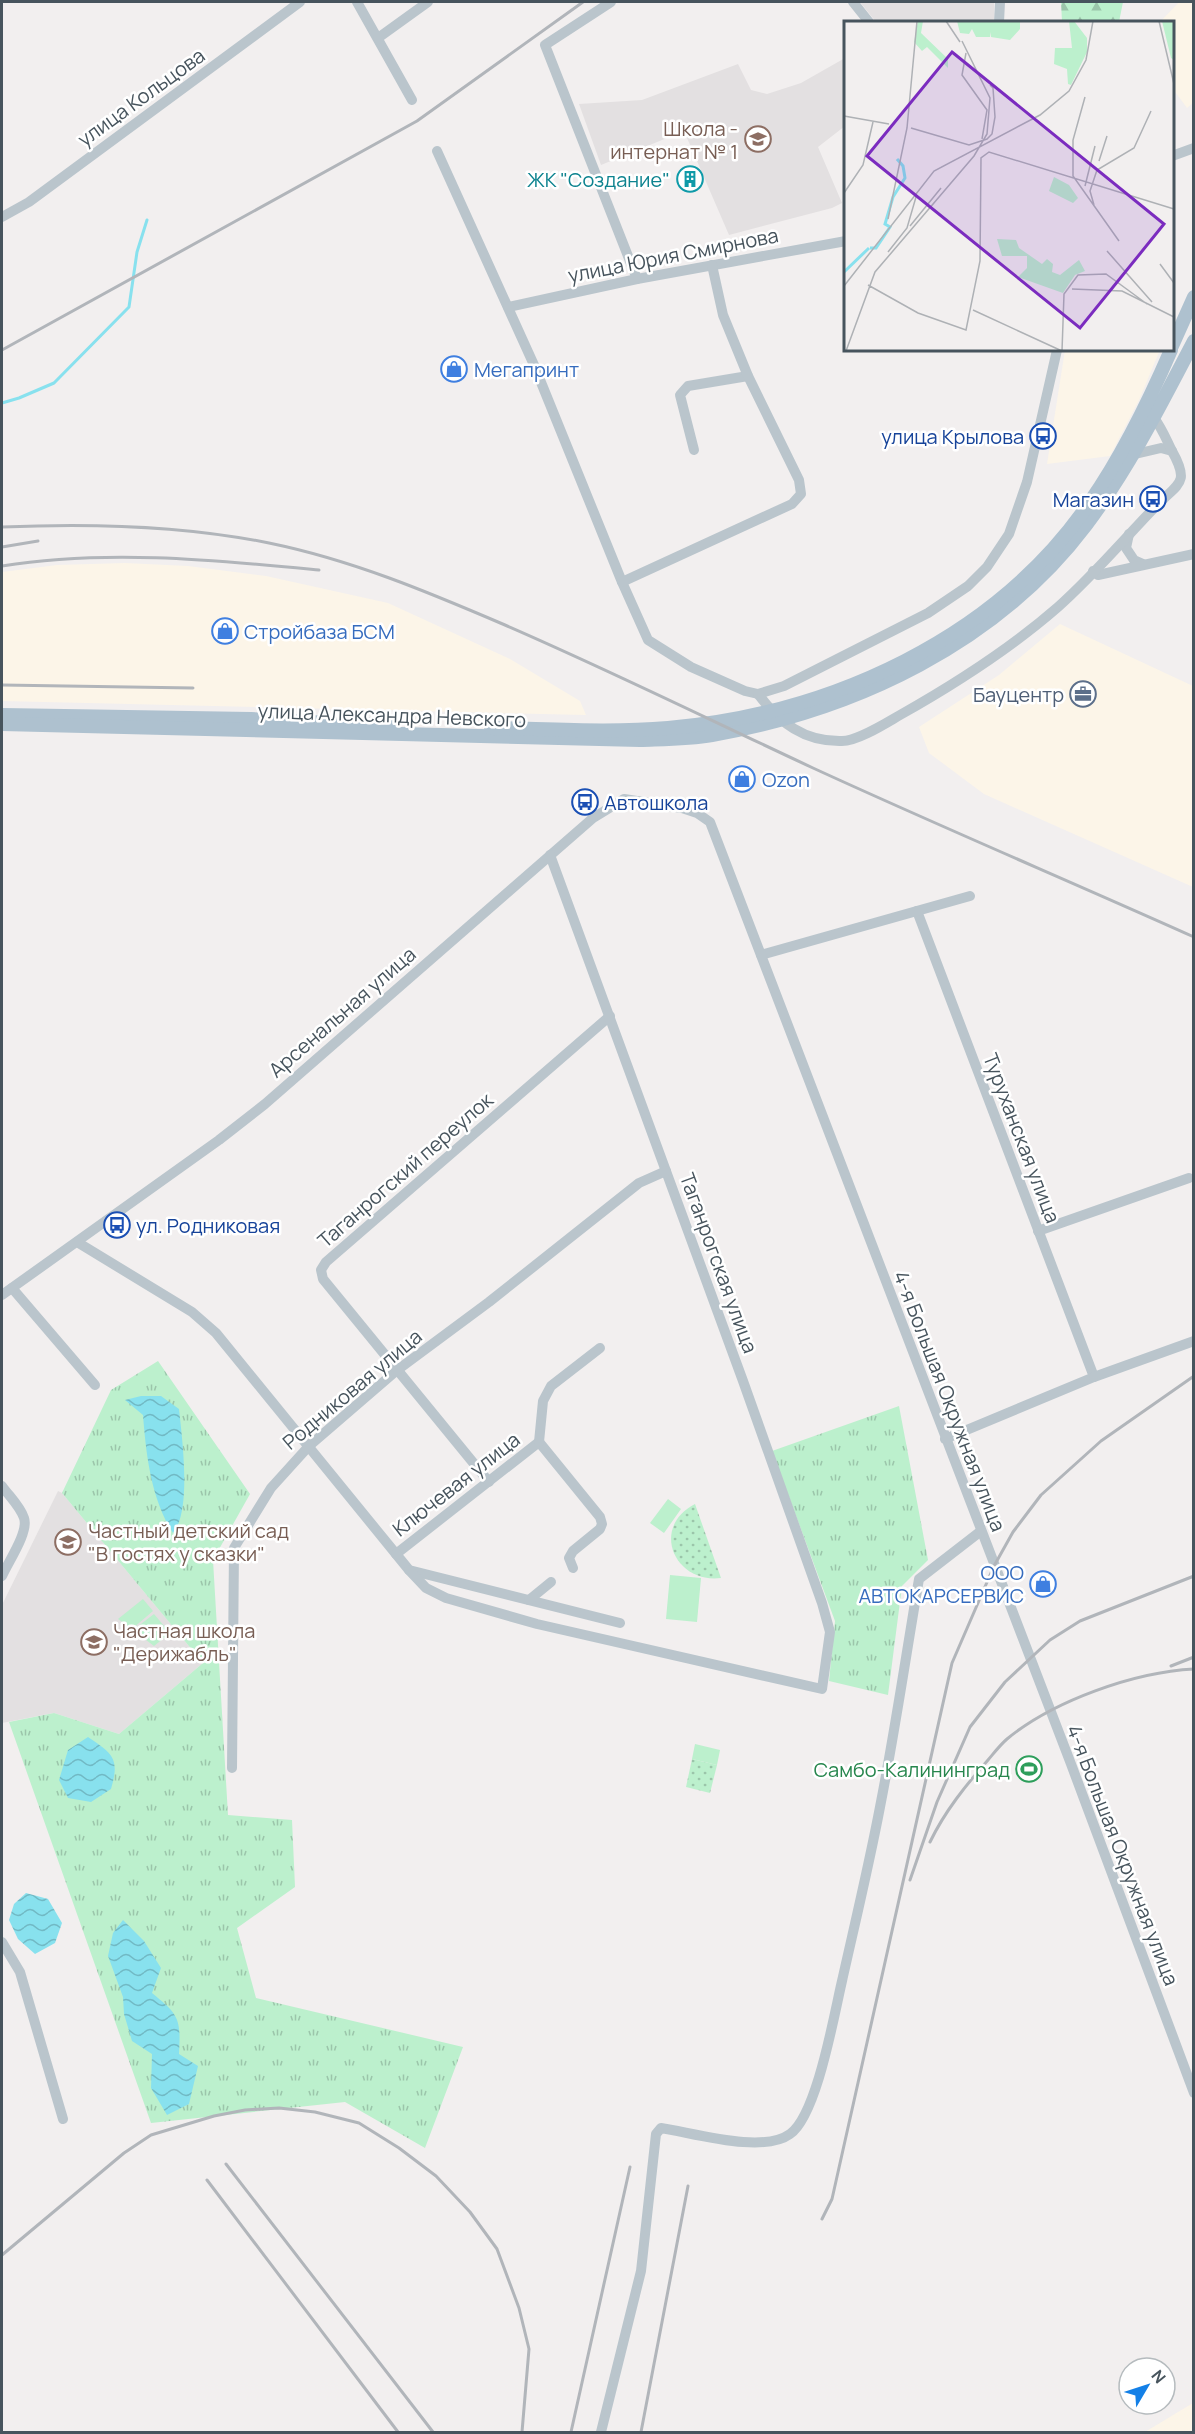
<svg xmlns="http://www.w3.org/2000/svg" width="1195" height="2434" viewBox="0 0 1195 2434" font-family="Manrope,sans-serif">
	<style>
		.commercial { fill: #fcf5e8 }
		.education { fill: #e3e0e1 }
		.grass { fill: url(#grass-tufts) }
		.forest { fill: url(#forest-firs) }
		.park { fill: url(#park-dots) }
		.garden { fill: #bcf0cd }
		.water { fill: url(#water-waves) }
		.lines { fill: none; stroke-linecap: round; stroke-linejoin: round }
		.stream { stroke: #88e1ee; stroke-width: 3 }
		.minor { stroke: #bac5cc; stroke-width: 10 }
		.major { stroke: #aec1cf; stroke-width: 14 }
		.rail { stroke: #b1b5ba; stroke-width: 3 }
		.labels { text-anchor: middle; dominant-baseline: central; stroke-width: 5; stroke-linejoin: round; paint-order: stroke }
		.street-label { font-size: 20px; fill: #47545d; stroke: #fff }
		.education-label { font-size: 20px; fill: #785e54; stroke: #fff; text-anchor: start }
		.culture-label { font-size: 20px; fill: #0d838f; stroke: #fff; text-anchor: end }
		.shop-label { font-size: 20px; fill: #366cbe; stroke: #fff; text-anchor: start }
		.transit-label { font-size: 20px; fill: #164399; stroke: #fff; text-anchor: end }
		.service-label { font-size: 20px; fill: #4e5e75; stroke: #fff; text-anchor: end }
		.leisure-label { font-size: 20px; fill: #27864d; stroke: #fff; text-anchor: end }
		.inset-river { fill: none; stroke: #88e1ee; stroke-width: 3 }
		.inset-road { fill: none; stroke: #aeb1b5; stroke-width: 1.5 }
		.view { fill: #7b2cbf; fill-opacity: 0.15; stroke: #7b2cbf; stroke-width: 3 }
		.inset-edge { fill: none; stroke: #47545d; stroke-width: 3 }
	</style>
	<defs>
		<pattern id="grass-tufts" width="24" height="20" patternUnits="userSpaceOnUse" patternTransform="scale(1.5)"><rect width="24" height="20" fill="#bcf0cd"/><path d="M3 7l-1-3M5 7V3M7 7l1-3M15 17l-1-3M17 17v-4M19 17l1-3" fill="none" stroke="#9bc5aa"/></pattern>
		<pattern id="forest-firs" width="22" height="20" patternUnits="userSpaceOnUse" patternTransform="scale(1.5)"><rect width="22" height="20" fill="#bcf0cd"/><path d="M5 1l3.5 6h-7zM16 11l3.5 6h-7z" fill="#9bc5aa"/></pattern>
		<pattern id="park-dots" width="8" height="8" patternUnits="userSpaceOnUse" patternTransform="scale(1.5)"><rect width="8" height="8" fill="#bcf0cd"/><path d="M2 2h.1M6 6h.1" fill="none" stroke="#9bc5aa" stroke-width="1.8" stroke-linecap="round"/></pattern>
		<pattern id="water-waves" width="16" height="10" patternUnits="userSpaceOnUse" patternTransform="scale(1.5)"><rect width="16" height="10" fill="#88e1ee"/><path d="M0 5q4-4 8 0t8 0" fill="none" stroke="#71b9c4"/></pattern>
	</defs>
	<rect width="100%" height="100%" fill="#f2efef"/>
	<g class="commercial">
		<polygon points="1179,2 1193,2 1193,103 1187,108 1173,89 1172,22 1160,22"/>
		<polygon points="1065,350 1160,350 1139,400 1110,456 1047,464"/>
		<polygon points="125,563 188,566 266,576 388,603 510,659 580,701 586,715 2,701 2,572 57,565"/>
		<polygon points="1060,624 1193,686 1193,887 984,794 929,753 919,727 999,675"/>
		<polygon points="1193,2403 1193,2432 1145,2432"/>
	</g>
	<g class="education">
		<polygon points="860,2 994,2 994,22 876,22"/>
		<polygon points="845,58 845,126 818,147 842,203 832,208 729,235 684,131 601,165 579,104 642,100 738,64 751,90 767,94 801,83"/>
		<polygon points="58,1491 62,1493 203,1663 119,1734 54,1713 2,1723 2,1605"/>
	</g>
	<g class="grass">
		<polygon points="158,1361 250,1494 213,1560 228,1815 292,1820 295,1887 237,1928 256,1998 463,2047 425,2148 345,2102 151,2123 9,1722 54,1713 119,1734 203,1663 62,1493 111,1390"/>
		<polygon points="899,1406 928,1560 902,1586 888,1695 829,1681 835,1621 772,1451"/>
	</g>
	<polygon class="forest" points="1061,2 1123,2 1119,22 1062,22"/>
	<g class="park">
		<path d="M 695,1504 L 721,1578 C 674,1584 650,1527 695,1504 Z"/>
		<polygon points="692,1759 717,1765 710,1793 686,1787"/>
	</g>
	<g class="garden">
		<polygon points="668,1499 681,1509 664,1533 650,1523"/>
		<polygon points="670,1575 701,1578 697,1622 666,1619"/>
		<polygon points="143,1599 153,1611 132,1629 118,1619"/>
		<polygon points="154,1614 170,1633 154,1646 133,1630"/>
		<polygon points="695,1744 720,1750 717,1765 692,1759"/>
	</g>
	<g class="water">
		<path d="M 141,1396 L 161,1396 L 179,1409 C 182,1437 192,1511 173,1533 C 151,1499 146,1454 143,1415 L 125,1400 Z"/>
		<path d="M 88,1737 C 113,1754 120,1758 111,1789 L 91,1802 L 68,1798 L 59,1780 L 68,1750 Z"/>
		<polygon points="26,1893 48,1899 62,1923 55,1943 35,1954 18,1939 9,1920 14,1904"/>
		<path d="M 123,1920 L 144,1941 L 161,1968 L 152,1993 C 179,2015 181,2018 179,2054 L 198,2066 L 189,2104 L 167,2115 L 151,2088 L 152,2054 L 132,2041 L 124,2014 L 123,1997 L 108,1956 L 113,1933 Z"/>
	</g>
	<g class="lines">
		<polyline class="stream" points="2,403 19,398 54,383 129,307 137,252 147,220"/>
		<g class="minor">
			<polyline points="357,2 412,100"/>
			<polyline points="611,2 545,45 637,279"/>
			<polyline points="853,2 869,22"/>
			<polyline points="999,22 1000,2"/>
			<polyline points="378,38 428,2"/>
			<polyline points="437,151 534,365 622,582 648,640 691,667 745,691 758,694 784,686 928,613 968,586 987,567 1009,534 1027,482 1057,350"/>
			<polyline points="1172,156 1194,148"/>
			<polyline points="2,217 29,202 300,2"/>
			<polyline points="508,307 637,279 846,241"/>
			<polyline points="694,450 680,395 688,386 748,376"/>
			<polyline points="1131,455 1161,448 1172,451"/>
			<polyline points="1129,534 1126,548 1134,560 1143,564"/>
			<polyline points="1093,571 1098,575 1194,554"/>
			<polyline points="622,582 792,504 801,494 799,480 748,376 723,315 712,265"/>
			<path d="M 758,694 C 780,723 804,742 842,741 C 858,741 886,723 900,715 C 955,684 1011,648 1058,607 C 1093,576 1124,539 1157,505 C 1179,483 1190,483 1172,451 C 1166,439 1162,428 1154,418"/>
			<polyline points="917,911 1094,1377 945,1439"/>
			<polyline points="761,955 970,896"/>
			<polyline points="1038,1231 1189,1178"/>
			<polyline points="77,1242 192,1312 216,1333 396,1554 539,1442 600,1517 602,1524 600,1529 573,1551 569,1558 573,1568"/>
			<polyline points="12,1288 95,1385"/>
			<polyline points="2,1295 219,1140 265,1104 593,818 624,799 682,808 697,813 710,822 1071,1764 1194,2093"/>
			<polyline points="1094,1377 1194,1341"/>
			<polyline points="539,1442 543,1401 551,1386 600,1348"/>
			<polyline points="489,1482 323,1279 321,1270 326,1262 610,1016"/>
			<path d="M 2,1486 C 9,1496 20,1506 24,1518 C 29,1532 8,1562 2,1576"/>
			<polyline points="396,1554 409,1570 620,1623"/>
			<polyline points="409,1570 426,1588 446,1598 537,1624 822,1689 830,1632 822,1603 743,1381 550,855"/>
			<polyline points="529,1600 551,1582"/>
			<polyline points="232,1768 234,1548 271,1488 309,1446 396,1371 489,1302 639,1183 666,1171"/>
			<polyline points="2,1942 20,1972 63,2119"/>
			<path d="M 601,2432 L 641,2271 L 656,2134 L 661,2128 C 694,2133 763,2154 790,2134 C 817,2115 834,2015 842,1981 C 855,1923 869,1865 880,1807 C 895,1731 906,1655 919,1579 L 981,1531"/>
		</g>
		<g class="major">
			<polyline points="1172,346 1194,297"/>
			<polyline points="2,715 251,719 394,726"/>
			<path d="M 2,724 L 640,740 C 664,739 689,739 712,735 C 856,710 997,643 1086,525 C 1129,468 1161,404 1194,341"/>
			<path d="M 491,728 C 550,729 610,733 668,728 C 830,714 996,639 1090,502 C 1122,456 1149,401 1171,350"/>
		</g>
		<g class="rail">
			<polyline points="2,350 417,121 583,2"/>
			<path d="M 2,527 C 91,523 181,525 269,543 C 352,560 428,592 505,625 C 609,670 710,720 813,768 C 939,826 1067,880 1194,937"/>
			<polyline points="2,547 38,541"/>
			<path d="M 2,566 C 106,549 214,560 319,570"/>
			<polyline points="2,685 193,688"/>
			<polyline points="1171,1666 1194,1657"/>
			<path d="M 930,1842 C 945,1811 966,1785 988,1760 C 994,1753 1000,1745 1007,1739 C 1053,1701 1134,1672 1194,1669"/>
			<polyline points="910,1880 937,1802 970,1727 1005,1682 1050,1640 1080,1621 1194,1576"/>
			<polyline points="226,2164 433,2432"/>
			<polyline points="207,2180 398,2432"/>
			<polyline points="822,2219 832,2199 952,1663 994,1566 1013,1532 1041,1495 1101,1441 1194,1376"/>
			<polyline points="2,2255 124,2153 151,2135 214,2116 245,2110 279,2108 315,2112 359,2123 399,2148 436,2176 470,2212 497,2249 519,2308 529,2349 522,2432"/>
			<polyline points="571,2432 630,2167"/>
			<polyline points="641,2432 688,2186"/>
		</g>
	</g>
	<defs>
		<g id="school-ring" transform="scale(1.35)"><circle r="9.5" fill="#fff" stroke="#8d6e63" stroke-width="1.5"/><path d="M0-5L7-2L0 1L-7-2ZM-4 1L0 2.5L4 1V4Q0 6-4 4Z" fill="#8d6e63"/></g>
		<g id="building-ring" transform="scale(1.35)"><circle r="9.5" fill="#fff" stroke="#0f9aa8" stroke-width="1.5"/><path d="M-4-6H4V6H1V3H-1V6H-4ZM-2.5-4.3h1.7v1.8h-1.7ZM.8-4.3h1.7v1.8H.8ZM-2.5-1h1.7V.8h-1.7ZM.8-1h1.7V.8H.8Z" fill="#0f9aa8"/></g>
		<g id="shop-ring" transform="scale(1.35)"><circle r="9.5" fill="#fff" stroke="#3f7fe0" stroke-width="1.5"/><path d="M-5-2.5h2.3a2.7 3.5 0 0 1 5.4 0H5L5.5 6h-11ZM-1.5-2.5h3a1.5 2.3 0 0 0-3 0Z" fill="#3f7fe0"/></g>
		<g id="bus-ring" transform="scale(1.35)"><circle r="9.5" fill="#fff" stroke="#1a4fb4" stroke-width="1.5"/><path d="M-5-6H5V4H4V6H2V4H-2V6H-4V4H-5ZM-3.5-4V0h7V-4ZM-3.5 1.2v1.5H-2V1.2ZM2 1.2v1.5H3.5V1.2Z" fill="#1a4fb4"/></g>
		<g id="office-ring" transform="scale(1.35)"><circle r="9.5" fill="#fff" stroke="#5c6f8a" stroke-width="1.5"/><path d="M-6-3h4V-5.5h4V-3h4V5H-6ZM-1-4.5V-3h2v-1.5ZM-6 0V1H6V0Z" fill="#5c6f8a"/></g>
		<g id="stadium-ring" transform="scale(1.35)"><circle r="9.5" fill="#fff" stroke="#2e9e5b" stroke-width="1.5"/><path d="M0-5a6.5 5 0 1 0 0 10a6.5 5 0 1 0 0-10ZM-3.5-1.8h7v3.6h-7Z" fill="#2e9e5b"/></g>
	</defs>
	<g fill-rule="evenodd">
		<use href="#school-ring" x="758" y="139"/>
		<use href="#building-ring" x="690" y="179"/>
		<use href="#shop-ring" x="454" y="369"/>
		<use href="#bus-ring" x="1043" y="436"/>
		<use href="#bus-ring" x="1153" y="499"/>
		<use href="#shop-ring" x="225" y="631"/>
		<use href="#office-ring" x="1083" y="694"/>
		<use href="#shop-ring" x="742" y="779"/>
		<use href="#bus-ring" x="585" y="802"/>
		<use href="#bus-ring" x="117" y="1225"/>
		<use href="#school-ring" x="68" y="1542"/>
		<use href="#shop-ring" x="1043" y="1584"/>
		<use href="#school-ring" x="94" y="1642"/>
		<use href="#stadium-ring" x="1029" y="1769"/>
	</g>
	<g class="labels">
		<g class="street-label">
			<text transform="translate(141 97) rotate(-36)">улица Кольцова</text>
			<text transform="translate(673 255) rotate(-11)">улица Юрия Смирнова</text>
			<text transform="translate(392 715) rotate(2)">улица Александра Невского</text>
			<text transform="translate(342 1012) rotate(-41)">Арсенальная улица</text>
			<text transform="translate(1022 1138) rotate(69)">Туруханская улица</text>
			<text transform="translate(405 1170) rotate(-41)">Таганрогский переулок</text>
			<text transform="translate(719 1263) rotate(70)">Таганрогская улица</text>
			<text transform="translate(352 1389) rotate(-40)">Родниковая улица</text>
			<text transform="translate(950 1401) rotate(69)">4-я Большая Окружная улица</text>
			<text transform="translate(456 1484) rotate(-38)">Ключевая улица</text>
			<text transform="translate(1123 1855) rotate(69)">4-я Большая Окружная улица</text>
		</g>
		<g class="education-label">
			<text x="738" y="128" text-anchor="end">Школа -<tspan x="738" dy="23">интернат № 1</tspan></text>
			<text x="88" y="1530">Частный детский сад<tspan x="88" dy="23">"В гостях у сказки"</tspan></text>
			<text x="113" y="1630">Частная школа<tspan x="113" dy="23">"Дерижабль"</tspan></text>
		</g>
		<g class="culture-label">
			<text x="670" y="179">ЖК "Создание"</text>
		</g>
		<g class="shop-label">
			<text x="474" y="369">Мегапринт</text>
			<text x="244" y="631">Стройбаза БСМ</text>
			<text x="762" y="779">Ozon</text>
			<text x="1024" y="1572" text-anchor="end">ООО<tspan x="1024" dy="23">АВТОКАРСЕРВИС</tspan></text>
		</g>
		<g class="transit-label">
			<text x="1024" y="436">улица Крылова</text>
			<text x="1134" y="499">Магазин</text>
			<text x="604" y="802" text-anchor="start">Автошкола</text>
			<text x="136" y="1225" text-anchor="start">ул. Родниковая</text>
		</g>
		<g class="service-label">
			<text x="1064" y="694">Бауцентр</text>
		</g>
		<g class="leisure-label">
			<text x="1010" y="1769">Самбо-Калининград</text>
		</g>
	</g>
	<g transform="translate(844 21)">
		<rect width="330" height="330" fill="#f2efef"/>
		<path d="M 318,0 L 330,0 L 330,39 L 327,37 ZM 210,156 L 225,164 L 234,177 L 229,182 L 205,170 ZM 153,218 L 172,219 L 175,227 L 198,243 L 203,238 L 209,243 L 208,251 L 216,254 L 235,239 L 241,250 L 231,254 L 219,272 L 174,256 L 183,247 L 183,235 L 158,235 Z" fill="#bcf0cd"/>
		<path d="M 74,0 L 79,0 L 77,12 L 104,38 L 104,47 L 83,26 L 78,30 L 70,21 ZM 113,0 L 176,0 L 176,8 L 166,19 L 147,16 L 146,11 L 146,16 L 132,16 L 128,8 L 125,13 L 116,12 ZM 225,0 L 230,0 L 243,17 L 243,31 L 227,64 L 224,63 L 223,48 L 210,43 L 211,27 L 228,27 Z" fill="#bcf0cd"/>
		<path class="inset-river" d="M 26,227 L 32,227 L 46,206 L 41,203 L 49,176 L 61,157 L 59,145 L 53,138M 0,251 L 25,227"/>
		<path class="inset-road" d="M 102,0 L 116,21M 315,0 L 330,63M 122,32 L 118,54 L 143,89 L 138,118M 241,76 L 229,119 L 229,155 L 275,220M 0,95 L 45,103M 67,107 L 125,124 L 143,118 L 148,113 L 151,96 L 149,67 L 146,64M 255,140 L 263,115M 241,165 L 251,125M 0,172 L 19,144 L 29,101M 250,184 L 246,170 L 253,149 L 290,127 L 307,90M 44,198 L 63,107 L 73,0M 66,205 L 97,167M 263,230 L 308,281M 44,231 L 63,207 L 72,176M 316,243 L 330,262M 24,264 L 74,292 L 122,309 L 136,240 L 137,137 L 145,131 L 330,188M 0,265 L 90,150 L 196,94 L 225,70 L 242,39 L 249,0M 228,268 L 278,270 L 330,296M 129,289 L 218,330M 2,330 L 31,251 L 130,135 L 143,113 L 146,77 L 118,20M 218,330 L 220,273 L 234,254 L 262,253 L 303,283"/>
		<path class="view" d="M 108,31 L 320,203 L 236,307 L 23,135 Z"/>
		<rect width="330" height="330" class="inset-edge"/>
	</g>
	<rect width="1195" height="2434" fill="none" stroke="#47545d" stroke-width="6"/>
	<g transform="translate(1147 2386) rotate(51)"><circle r="28" fill="#ffffff" stroke="#b5bbbe" stroke-width="1.5"/>
	<path d="M0-4.5L10 22L0 15L-10 22Z" fill="#1480e7"/>
	<text y="-9" font-size="16" font-weight="bold" text-anchor="middle" fill="#47545d">N</text>
	</g>
</svg>
